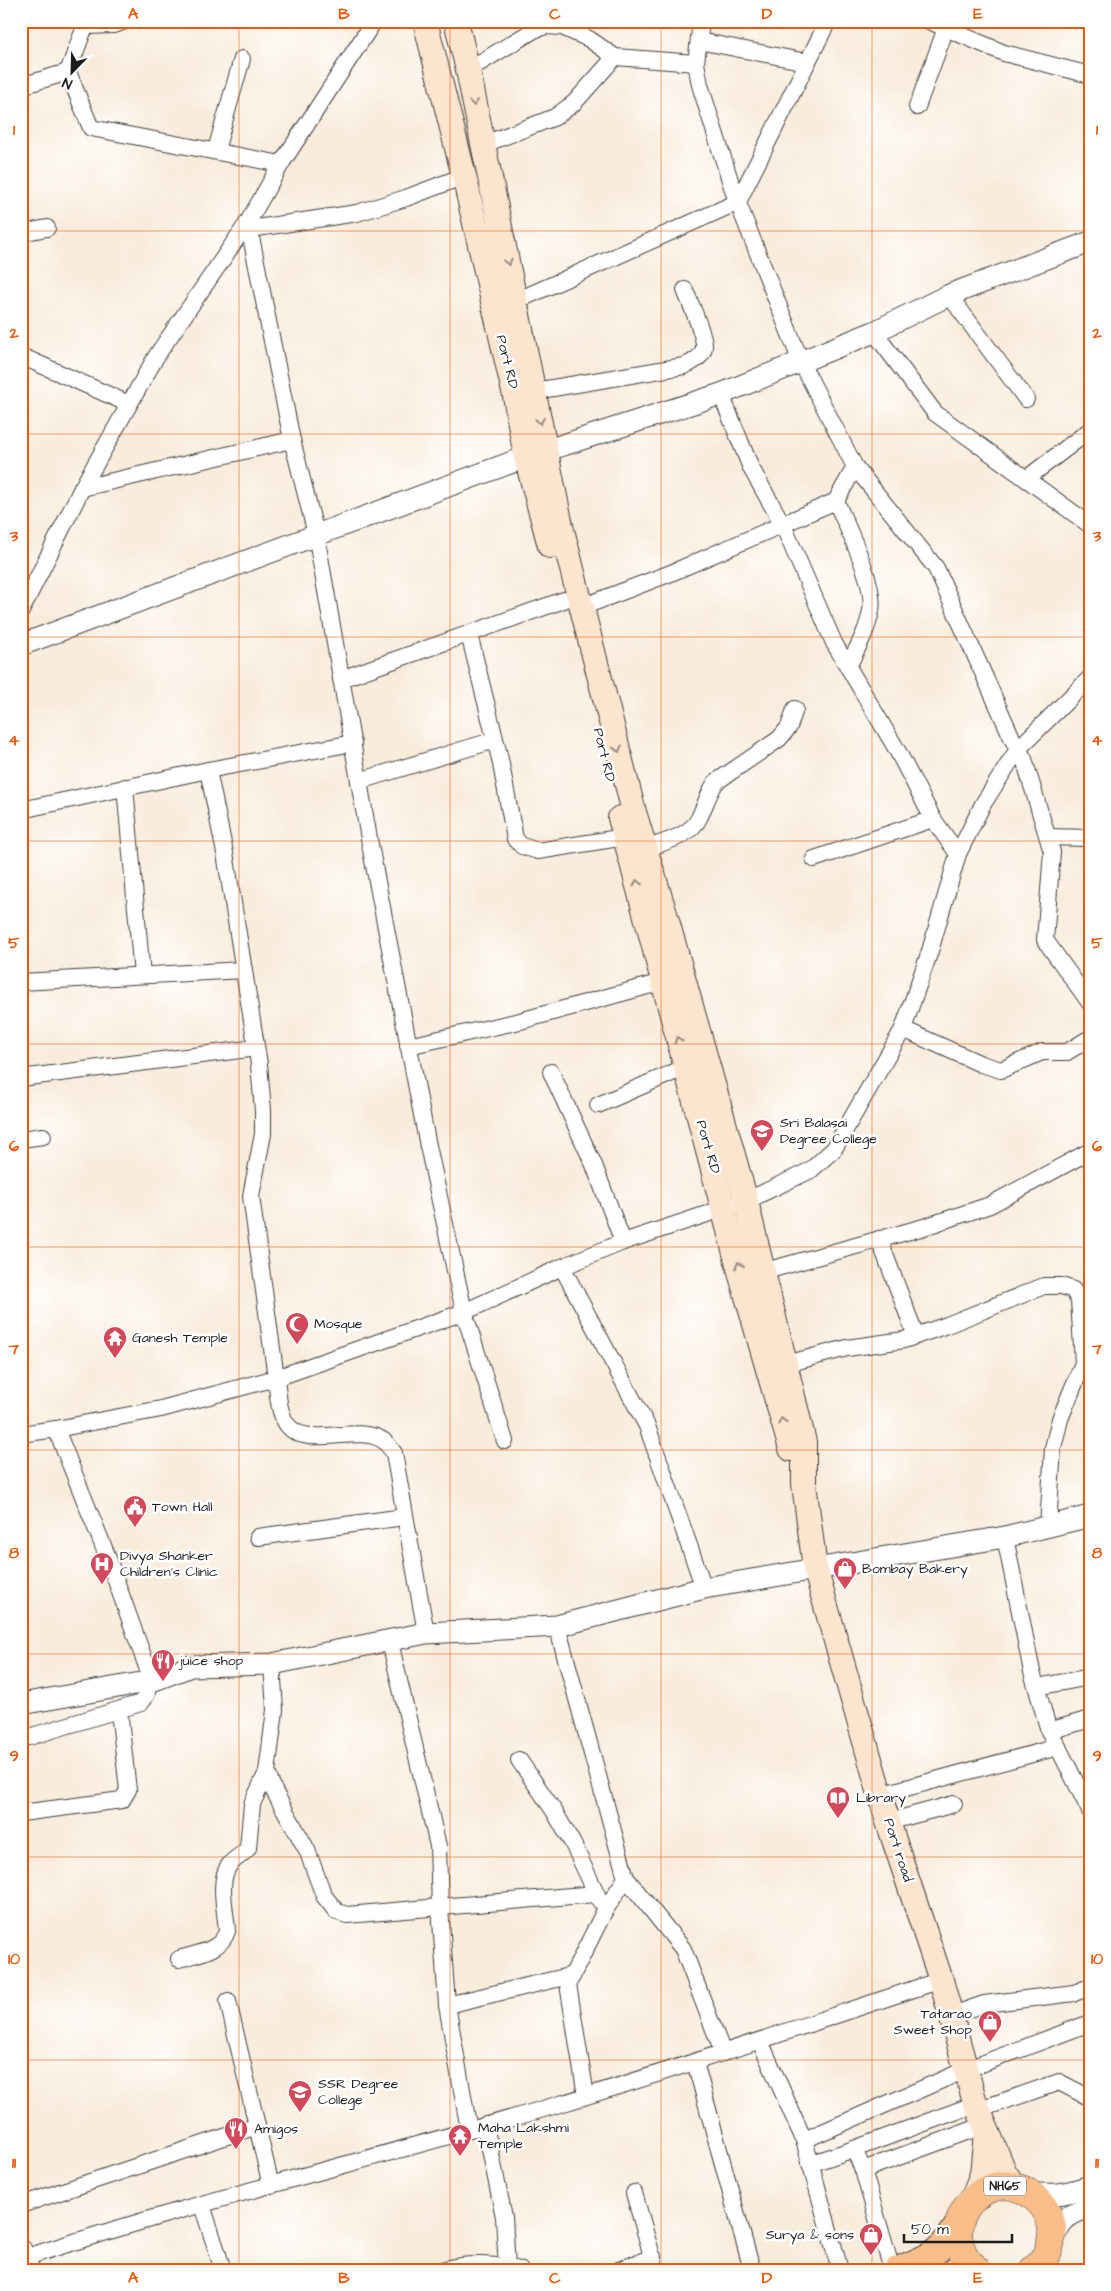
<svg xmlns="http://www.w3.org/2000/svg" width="1111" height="2291" viewBox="0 0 1111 2291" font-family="'Architects Daughter',sans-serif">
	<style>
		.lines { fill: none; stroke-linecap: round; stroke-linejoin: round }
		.minor-casing { stroke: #3d3b39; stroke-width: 18 }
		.tertiary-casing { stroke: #3d3b39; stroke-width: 23 }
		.secondary-casing { stroke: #3d3b39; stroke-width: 26 }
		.primary-casing { stroke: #3d3b39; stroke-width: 28 }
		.trunk-casing { stroke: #3d3b39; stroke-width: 29 }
		.minor { stroke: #fff; stroke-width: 16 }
		.tertiary { stroke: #fff; stroke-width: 21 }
		.secondary { stroke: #fce5cf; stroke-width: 24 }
		.primary { stroke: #f8bd88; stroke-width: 26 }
		.trunk { stroke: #f8bd88; stroke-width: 28 }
		.oneway { stroke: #978b7e }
		.grid { fill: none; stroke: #e8590c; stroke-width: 1; stroke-opacity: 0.55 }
		.labels { text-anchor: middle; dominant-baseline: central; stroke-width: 5; stroke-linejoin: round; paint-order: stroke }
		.shield { fill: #fff; stroke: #606060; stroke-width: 1 }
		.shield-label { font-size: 12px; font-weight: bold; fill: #1c1c1c }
		.street-label { font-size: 14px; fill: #1c1c1c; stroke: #fff }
		.poi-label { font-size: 14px; fill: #1c1c1c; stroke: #fff; text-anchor: start }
		.neatline { fill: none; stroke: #e8590c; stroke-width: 2 }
		.grid-label { font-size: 16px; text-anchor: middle; font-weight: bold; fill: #e8590c }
	</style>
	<rect width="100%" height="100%" fill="#fff"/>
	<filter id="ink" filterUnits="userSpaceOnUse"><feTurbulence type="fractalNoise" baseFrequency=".02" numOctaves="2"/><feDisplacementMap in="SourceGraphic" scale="10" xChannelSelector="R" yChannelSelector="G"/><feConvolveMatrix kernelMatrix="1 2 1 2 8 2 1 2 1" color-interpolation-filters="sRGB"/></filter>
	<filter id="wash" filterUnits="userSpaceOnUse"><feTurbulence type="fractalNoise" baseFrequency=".0096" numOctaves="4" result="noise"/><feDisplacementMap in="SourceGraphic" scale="20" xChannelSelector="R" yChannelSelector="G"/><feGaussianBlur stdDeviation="1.12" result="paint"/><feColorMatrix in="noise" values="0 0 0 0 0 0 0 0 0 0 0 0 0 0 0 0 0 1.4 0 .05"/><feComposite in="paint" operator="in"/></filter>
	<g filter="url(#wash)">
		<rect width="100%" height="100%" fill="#f8ecdb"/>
	</g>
	<g filter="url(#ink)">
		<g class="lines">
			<g class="minor-casing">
				<g id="minor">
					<polyline points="701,21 696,63 700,85 734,193 801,362 855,467 936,568 1013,740 1024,759 1052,852 1045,940 1090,1003"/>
					<polyline points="929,21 1004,53 1090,75"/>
					<polyline points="85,26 114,25 125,21"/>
					<polyline points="699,41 807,62"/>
					<polyline points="468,70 534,30 546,26 562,27 589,39 615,57 696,63"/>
					<polyline points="68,72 85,26 85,21"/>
					<polyline points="21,86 68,72 91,128 281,164"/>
					<polyline points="917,107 946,28"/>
					<polyline points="482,145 555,117 574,103 615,57"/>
					<polyline points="216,150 242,59"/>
					<polyline points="248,222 292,440 316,534 371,850 427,1141 464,1312 505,1441"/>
					<polyline points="250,229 357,213 406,198 464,176"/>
					<polyline points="21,233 47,228"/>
					<polyline points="949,295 1026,399"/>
					<polyline points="516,301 738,202 828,21"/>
					<polyline points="874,332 935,413 1090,525"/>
					<polyline points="21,356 129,404"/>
					<path d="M 535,391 L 684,366 C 694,362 705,356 704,344 C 703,331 690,303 685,290"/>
					<polyline points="721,394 751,468 783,525 834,643 897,750 933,819 958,854"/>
					<polyline points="1026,479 1090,430"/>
					<polyline points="82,488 292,440"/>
					<path d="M 836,501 C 847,528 876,583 871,610 C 868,630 857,648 848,667"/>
					<polyline points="582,607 671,573 836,501 855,467"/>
					<polyline points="21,611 82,488 157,355 248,222 281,164 374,21"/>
					<polyline points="469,634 500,759 515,839 522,846 538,851 625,837"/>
					<polyline points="341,679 564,600"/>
					<polyline points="353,743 208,770 225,853 259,1064 263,1111 263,1134 251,1196 276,1378 464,1312 562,1267 647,1426 704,1588"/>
					<polyline points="359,781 495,740"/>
					<polyline points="125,787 142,975"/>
					<polyline points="21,810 208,770"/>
					<polyline points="1048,837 1090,838"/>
					<path d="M 645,849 C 663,842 690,837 699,818 C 705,806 708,794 716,782 L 779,739 L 789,727 L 795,709"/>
					<polyline points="814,859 933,819"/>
					<polyline points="21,982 244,970"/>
					<polyline points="903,1029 981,1064 1001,1070 1042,1052 1067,1052 1090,1038"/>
					<polyline points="408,1046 520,1021 662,982"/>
					<polyline points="551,1072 594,1165 623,1242"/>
					<polyline points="21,1078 256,1048"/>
					<polyline points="598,1105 686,1067"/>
					<polyline points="21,1139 43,1136"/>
					<polyline points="879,1239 916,1336"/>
					<polyline points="562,1267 623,1242 746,1201 811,1170 834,1149 903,1029 930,951 958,854 983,804 1018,749 1090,678"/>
					<polyline points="762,1272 924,1227 990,1205 1090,1151"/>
					<polyline points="786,1364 847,1348 904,1340 947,1325 1044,1286 1062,1286 1073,1290 1079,1300 1083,1363 1060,1419 1053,1448 1048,1526"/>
					<polyline points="21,1434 56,1429"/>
					<polyline points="258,1537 404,1517"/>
					<polyline points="1005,1537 1032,1672 1049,1731 1058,1747"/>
					<polyline points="557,1626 626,1878 683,1949 723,2053"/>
					<polyline points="390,1642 438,1846 440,1907 595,1894"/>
					<polyline points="272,1664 275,1710 267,1772 274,1791 307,1850 324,1896 337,1912 347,1915 440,1907 447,2005 469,2130"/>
					<path d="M 152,1681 L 106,1553 L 56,1429 L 161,1409 L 276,1378 C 278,1393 278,1410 286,1423 C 304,1452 358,1422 384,1441 C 387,1444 391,1449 394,1453 L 426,1633"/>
					<polyline points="1037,1687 1090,1677"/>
					<polyline points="1049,1731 1090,1719"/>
					<polyline points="29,1737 141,1703 147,1694 148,1681"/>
					<polyline points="519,1760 554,1811 573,1844 600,1901"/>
					<polyline points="880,1795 1058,1747 1090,1811"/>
					<polyline points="21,1813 122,1800 128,1790 119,1711"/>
					<polyline points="888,1822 954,1804"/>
					<path d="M 179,1959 C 198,1953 221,1951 227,1931 C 226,1912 217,1880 230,1864 C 235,1858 243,1855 248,1848 L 252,1804 L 267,1772"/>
					<polyline points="228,2001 271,2186"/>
					<polyline points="447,2005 573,1975"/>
					<polyline points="952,2015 984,2004 1074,1993 1090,1987"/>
					<polyline points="760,2041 804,2140 840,2270"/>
					<polyline points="695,2062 752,2270"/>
					<polyline points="586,2096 568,1984 605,1910 626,1878"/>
					<polyline points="978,2110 1059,2082 1090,2098"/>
					<polyline points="485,2125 504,2217 507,2268"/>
					<polyline points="804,2140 965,2070 1090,2023"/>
					<polyline points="810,2164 854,2149"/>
					<polyline points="863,2170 985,2125"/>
					<polyline points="634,2193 656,2270"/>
					<polyline points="21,2205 257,2126"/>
					<polyline points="202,2205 223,2270"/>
					<path d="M 21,2259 C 199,2200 381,2158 560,2104 C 688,2066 814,2022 941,1980"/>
					<path d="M 442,2270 C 469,2262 494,2264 520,2270"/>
					<polyline points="619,2270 653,2257"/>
					<polyline points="892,2270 863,2170 854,2149 976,2104"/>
				</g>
			</g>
			<g class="tertiary-casing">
				<g id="tertiary">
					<polyline points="21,645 526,457 721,394 874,332 949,295 1090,242"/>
					<polyline points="21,1704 152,1681 191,1666 272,1664 426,1633 557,1626 704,1588 1005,1537 1090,1516"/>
					<path d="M 1030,2193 C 1054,2196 1066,2194 1090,2186"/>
					<path d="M 1051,2243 C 1061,2220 1065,2215 1090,2207"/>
					<polyline points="21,2250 29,2270"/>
				</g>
			</g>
			<g class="secondary-casing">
				<g id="secondary">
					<polyline points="425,21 464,176 515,396 526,457 550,546"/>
					<polyline points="456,21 468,70 561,526 634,812 666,917 746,1201 804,1442 804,1484 815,1568 888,1822 941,1980 974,2099 1005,2173 1015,2187"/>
					<polyline points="620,818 741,1276 791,1449"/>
					<polyline points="972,2199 982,2174 986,2133"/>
				</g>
			</g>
			<g class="primary-casing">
				<path id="primary" d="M 897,2270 C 929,2257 939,2255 958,2225"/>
			</g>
			<g class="trunk-casing">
				<path id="trunk" d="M 977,2270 C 927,2228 988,2158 1034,2197 C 1044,2205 1051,2217 1052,2230 C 1052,2245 1046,2261 1033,2270"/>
			</g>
			<use href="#minor" class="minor"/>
			<use href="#tertiary" class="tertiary"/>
			<use href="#secondary" class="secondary"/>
			<use href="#primary" class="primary"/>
			<use href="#trunk" class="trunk"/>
		</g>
		<defs><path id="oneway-chevron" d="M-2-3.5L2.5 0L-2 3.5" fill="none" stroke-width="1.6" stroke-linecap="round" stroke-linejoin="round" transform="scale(1.25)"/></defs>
		<g class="oneway">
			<use href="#oneway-chevron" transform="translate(474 103) rotate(80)"/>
			<use href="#oneway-chevron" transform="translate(508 262) rotate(78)"/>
			<use href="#oneway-chevron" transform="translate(540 421) rotate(81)"/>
			<use href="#oneway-chevron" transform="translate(618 749) rotate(76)"/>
			<use href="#oneway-chevron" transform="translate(637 883) rotate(-104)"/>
			<use href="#oneway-chevron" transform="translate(678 1040) rotate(-106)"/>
			<use href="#oneway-chevron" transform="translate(739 1265) rotate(-104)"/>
			<use href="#oneway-chevron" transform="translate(782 1421) rotate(-104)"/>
		</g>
	</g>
	<path class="grid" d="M 239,21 L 239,2270M 450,21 L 450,2270M 661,21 L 661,2270M 872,21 L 872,2270M 21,231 L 1090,231M 21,434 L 1090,434M 21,637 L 1090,637M 21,841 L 1090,841M 21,1044 L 1090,1044M 21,1247 L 1090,1247M 21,1450 L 1090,1450M 21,1654 L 1090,1654M 21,1857 L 1090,1857M 21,2060 L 1090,2060"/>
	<defs>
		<g id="university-pin" transform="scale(1.25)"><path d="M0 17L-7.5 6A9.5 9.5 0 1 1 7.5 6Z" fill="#d1495b" stroke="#fff"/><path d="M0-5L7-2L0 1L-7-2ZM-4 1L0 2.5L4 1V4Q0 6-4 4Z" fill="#fff"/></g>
		<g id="mosque-pin" transform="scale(1.25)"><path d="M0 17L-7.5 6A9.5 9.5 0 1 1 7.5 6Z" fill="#d1495b" stroke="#fff"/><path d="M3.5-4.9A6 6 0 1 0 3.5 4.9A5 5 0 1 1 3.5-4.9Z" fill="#fff"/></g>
		<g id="temple-pin" transform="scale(1.25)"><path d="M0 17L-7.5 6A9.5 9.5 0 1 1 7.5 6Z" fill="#d1495b" stroke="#fff"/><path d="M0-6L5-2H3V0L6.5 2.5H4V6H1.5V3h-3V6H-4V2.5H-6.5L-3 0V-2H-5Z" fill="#fff"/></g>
		<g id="civic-pin" transform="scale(1.25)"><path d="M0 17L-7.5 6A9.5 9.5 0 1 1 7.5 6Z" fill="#d1495b" stroke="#fff"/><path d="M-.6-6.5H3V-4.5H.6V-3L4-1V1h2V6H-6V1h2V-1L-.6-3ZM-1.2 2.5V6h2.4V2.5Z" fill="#fff"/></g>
		<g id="hospital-pin" transform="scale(1.25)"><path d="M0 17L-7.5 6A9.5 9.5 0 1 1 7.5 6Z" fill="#d1495b" stroke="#fff"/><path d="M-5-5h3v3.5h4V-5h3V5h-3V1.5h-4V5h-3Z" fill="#fff"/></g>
		<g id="shop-pin" transform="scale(1.25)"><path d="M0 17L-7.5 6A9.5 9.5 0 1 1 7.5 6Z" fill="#d1495b" stroke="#fff"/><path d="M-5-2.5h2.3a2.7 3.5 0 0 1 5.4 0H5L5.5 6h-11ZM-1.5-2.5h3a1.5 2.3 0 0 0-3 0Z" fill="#fff"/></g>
		<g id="restaurant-pin" transform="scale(1.25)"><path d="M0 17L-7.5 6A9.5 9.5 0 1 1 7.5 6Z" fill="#d1495b" stroke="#fff"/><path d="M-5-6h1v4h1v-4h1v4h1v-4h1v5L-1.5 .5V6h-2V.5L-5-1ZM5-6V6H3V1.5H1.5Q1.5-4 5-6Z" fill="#fff"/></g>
		<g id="library-pin" transform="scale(1.25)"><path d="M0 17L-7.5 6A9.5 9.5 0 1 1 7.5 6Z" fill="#d1495b" stroke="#fff"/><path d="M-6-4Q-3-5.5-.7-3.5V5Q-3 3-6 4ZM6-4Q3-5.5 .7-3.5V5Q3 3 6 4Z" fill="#fff"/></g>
	</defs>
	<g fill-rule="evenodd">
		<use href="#university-pin" x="762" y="1131"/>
		<use href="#mosque-pin" x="297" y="1324"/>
		<use href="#temple-pin" x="115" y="1338"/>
		<use href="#civic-pin" x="135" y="1507"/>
		<use href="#hospital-pin" x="102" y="1564"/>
		<use href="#shop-pin" x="845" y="1569"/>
		<use href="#restaurant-pin" x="163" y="1661"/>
		<use href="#library-pin" x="838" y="1798"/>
		<use href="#shop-pin" x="990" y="2022"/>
		<use href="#university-pin" x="300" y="2092"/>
		<use href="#restaurant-pin" x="236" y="2129"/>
		<use href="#temple-pin" x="460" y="2136"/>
		<use href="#shop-pin" x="871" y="2235"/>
	</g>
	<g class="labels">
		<rect class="shield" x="984" y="2176.5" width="42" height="19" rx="4"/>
		<g class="shield-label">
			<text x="1005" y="2186">NH65</text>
		</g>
		<g class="street-label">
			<text transform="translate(507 362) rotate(76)">Port RD</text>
			<text transform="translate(604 755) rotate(76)">Port RD</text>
			<text transform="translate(708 1147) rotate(74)">Port RD</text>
			<text transform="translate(898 1850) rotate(72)">Port road</text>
		</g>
		<g class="poi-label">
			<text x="780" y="1123">Sri Balasai<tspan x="780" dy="16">Degree College</tspan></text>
			<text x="314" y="1324">Mosque</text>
			<text x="132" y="1338">Ganesh Temple</text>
			<text x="152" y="1507">Town Hall</text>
			<text x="120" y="1556">Divya Shanker<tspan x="120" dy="16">Children's Clinic</tspan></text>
			<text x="862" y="1569">Bombay Bakery</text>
			<text x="180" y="1661">juice shop</text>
			<text x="856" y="1798">Library</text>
			<text x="972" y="2014" text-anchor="end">Tatarao<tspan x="972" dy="16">Sweet Shop</tspan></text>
			<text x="318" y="2084">SSR Degree<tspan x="318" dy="16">College</tspan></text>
			<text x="478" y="2128">Maha Lakshmi<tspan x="478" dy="16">Temple</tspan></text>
			<text x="254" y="2129">Amigos</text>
			<text x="854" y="2235" text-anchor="end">Surya &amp; sons</text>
		</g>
	</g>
	<rect width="1111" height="2291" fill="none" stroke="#fff" stroke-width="55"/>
	<g transform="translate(72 72) rotate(203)" stroke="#ffffff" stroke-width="4" paint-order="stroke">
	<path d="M0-4L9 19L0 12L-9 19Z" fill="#1c1c1c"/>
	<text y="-8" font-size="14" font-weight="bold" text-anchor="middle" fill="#1c1c1c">N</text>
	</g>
	<path d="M904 2234v8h108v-8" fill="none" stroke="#1c1c1c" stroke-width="2.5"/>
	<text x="911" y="2234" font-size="15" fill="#1c1c1c" stroke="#ffffff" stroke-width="4" paint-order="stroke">50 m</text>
	<rect x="28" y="28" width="1056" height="2236" class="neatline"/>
	<g class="grid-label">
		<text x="133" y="19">A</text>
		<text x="344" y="19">B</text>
		<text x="555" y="19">C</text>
		<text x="767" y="19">D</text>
		<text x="978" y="19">E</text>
		<text x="14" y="135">1</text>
		<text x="1097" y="135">1</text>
		<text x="14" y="338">2</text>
		<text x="1097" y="338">2</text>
		<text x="14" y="541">3</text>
		<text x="1097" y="541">3</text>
		<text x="14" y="745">4</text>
		<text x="1097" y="745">4</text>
		<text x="14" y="948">5</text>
		<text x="1097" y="948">5</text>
		<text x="14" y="1151">6</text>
		<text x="1097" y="1151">6</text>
		<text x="14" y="1354">7</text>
		<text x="1097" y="1354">7</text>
		<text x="14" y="1558">8</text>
		<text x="1097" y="1558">8</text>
		<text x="14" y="1761">9</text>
		<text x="1097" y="1761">9</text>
		<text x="14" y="1964">10</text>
		<text x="1097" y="1964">10</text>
		<text x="14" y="2168">11</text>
		<text x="1097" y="2168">11</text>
		<text x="133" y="2283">A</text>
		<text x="344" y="2283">B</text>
		<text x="555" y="2283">C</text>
		<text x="767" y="2283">D</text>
		<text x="978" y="2283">E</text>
	</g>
</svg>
